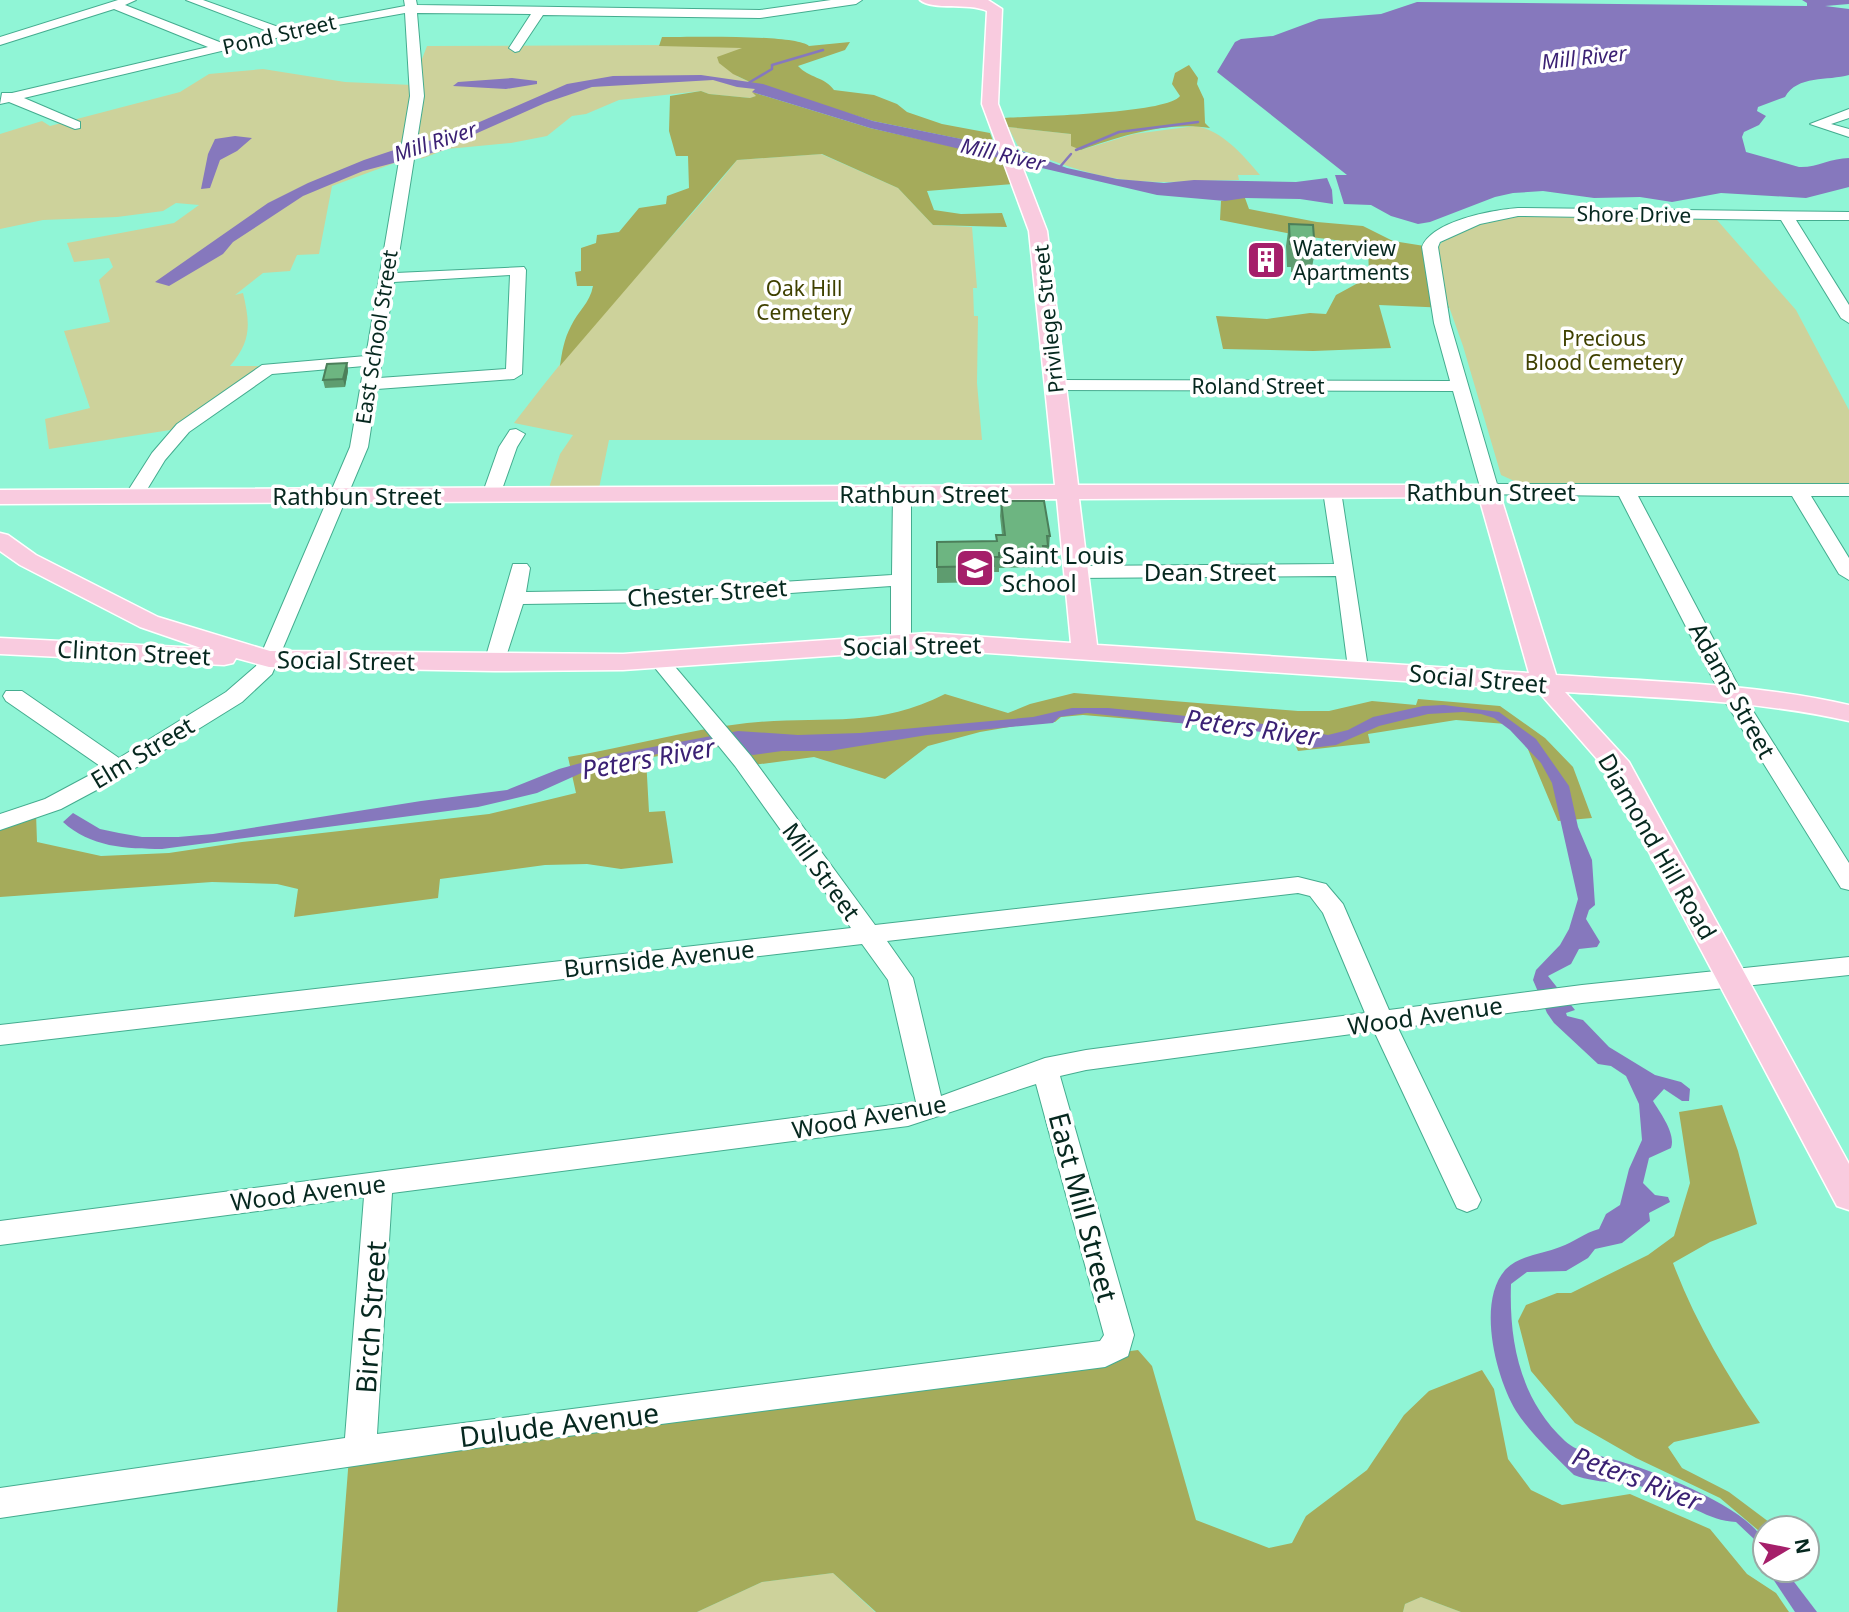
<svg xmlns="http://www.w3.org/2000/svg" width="1849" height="1612" viewBox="0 0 1849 1612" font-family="'Noto Sans',sans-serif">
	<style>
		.green { fill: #cdd29b }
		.forest { fill: #a5ab5b }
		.water { fill: #8678bd }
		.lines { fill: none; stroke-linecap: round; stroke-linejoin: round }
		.stream { stroke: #8678bd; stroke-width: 2.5 }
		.minor-casing { stroke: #44ac8f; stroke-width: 2 }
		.major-casing { stroke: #fff; stroke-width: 3 }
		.minor { fill: #fff; fill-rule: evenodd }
		.major { fill: #f9cbdf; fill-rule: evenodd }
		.wall { fill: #5e9c6f }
		.shaded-wall { fill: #4c7f5a }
		.building { fill: #6db581; stroke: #4c7f5a; stroke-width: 2 }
		.labels { text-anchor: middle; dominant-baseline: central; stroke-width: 7; stroke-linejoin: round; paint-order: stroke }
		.far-street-label { font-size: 21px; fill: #06281f; stroke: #fff }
		.far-water-label { font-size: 21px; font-style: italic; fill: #3b2174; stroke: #fff }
		.far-poi-label { font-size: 21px; fill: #06281f; stroke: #fff; text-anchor: start }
		.far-park-label { font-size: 21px; fill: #3f4100; stroke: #fff }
		.street-label { font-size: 24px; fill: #06281f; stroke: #fff }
		.poi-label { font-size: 24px; fill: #06281f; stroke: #fff; text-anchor: start }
		.water-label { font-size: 26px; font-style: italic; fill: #3b2174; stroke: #fff }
		.near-street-label { font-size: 28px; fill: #06281f; stroke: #fff }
	</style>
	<rect width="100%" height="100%" fill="#90f5d6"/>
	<g class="green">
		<path d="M 665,45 L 744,47 L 737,76 L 752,83 L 747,82 L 756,89 L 757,96 L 750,98 L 709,94 L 701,91 L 619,100 L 586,114 L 572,116 L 547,136 L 511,143 L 447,149 L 421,159 L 423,142 L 400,161 L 332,186 L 319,254 L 297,255 L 290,271 L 263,273 L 235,295 L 243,293 C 250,323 252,341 230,366 L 264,366 L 183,428 L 49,449 L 45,419 L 90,408 L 64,331 L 110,322 L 99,280 L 113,267 L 109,258 L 74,262 L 67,243 L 174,223 L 199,205 L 176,203 L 163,211 L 117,217 L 43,220 L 0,229 L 0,134 L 42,121 L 50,126 L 180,92 L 209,74 L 263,69 L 345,82 L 412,85 L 427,46 Z"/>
		<path d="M 1195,126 C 1222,130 1243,155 1260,175 L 1238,175 L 1239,180 C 1199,180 1159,185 1119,179 C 1084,174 1053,160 1020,150 L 1008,127 L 1071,134 L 1081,150 L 1134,134 Z"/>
		<path d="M 821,154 L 898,188 L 933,225 L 972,227 L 977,288 L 973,288 L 974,316 L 978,316 L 977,383 L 982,440 L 609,440 L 598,493 L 547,494 L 560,454 L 573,435 L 514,423 C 553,372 595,321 638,274 C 671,236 706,200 737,160 Z"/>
		<path d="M 1516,215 L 1717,220 L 1796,310 L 1849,410 L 1849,483 L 1521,484 L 1501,475 L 1463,346 L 1441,284 L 1437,248 C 1453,226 1490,223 1516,215 Z"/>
		<polygon points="833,1573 875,1612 697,1612 762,1582"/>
		<polygon points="1421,1597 1461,1612 1403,1612 1405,1604"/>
	</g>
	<g class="forest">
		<path d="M 662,37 C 687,37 795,34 809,46 L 850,42 L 845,50 L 798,66 C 809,78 825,77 834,90 L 874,95 L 897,104 L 907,112 L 942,124 L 990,133 L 995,146 L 873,121 L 752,83 L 733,74 L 719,63 L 717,57 L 742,48 L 659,46 Z"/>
		<path d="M 1189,65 L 1198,78 L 1197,84 L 1204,99 L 1205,123 L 1210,128 C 1168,121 1120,136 1081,150 L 1071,146 L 1071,134 L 1008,127 L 1004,118 C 1033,116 1166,114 1180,96 L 1172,84 L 1175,73 Z"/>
		<path d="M 701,91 L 709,94 L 750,98 L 756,96 L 752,92 L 870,128 L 999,157 L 1013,184 L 927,191 L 934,210 L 961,214 L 1002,213 L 1007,227 L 933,225 L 898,188 L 822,154 L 737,160 L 560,366 C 562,352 564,339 571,326 C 578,311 590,303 593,286 L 577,286 L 575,272 L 581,271 L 581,248 L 596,243 L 597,235 L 619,232 L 639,208 L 666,204 L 667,196 L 689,188 L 688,156 L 676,156 L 669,131 L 670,96 Z"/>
		<polygon points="1235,198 1245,198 1249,209 1317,222 1363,226 1393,241 1437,248 1441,284 1449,308 1379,305 1391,348 1313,351 1223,349 1216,316 1267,319 1310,313 1326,314 1336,295 1369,277 1368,244 1302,236 1220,220 1221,201"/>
		<path d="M 1074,693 L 1298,711 L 1329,711 L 1372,701 L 1416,705 L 1418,699 L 1500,706 L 1545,738 L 1573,767 L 1592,818 L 1558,821 L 1527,747 L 1506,724 L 1456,720 L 1368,734 L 1370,743 L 1298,751 L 1292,738 L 1264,730 L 1083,715 L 1061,717 L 1055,722 L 1038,722 L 980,732 L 928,746 L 885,779 L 814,757 L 746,766 L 725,746 L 646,758 L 649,812 L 665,811 L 673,863 L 621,869 L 587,864 L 545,865 L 440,879 L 438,898 L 294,917 L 298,889 L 277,884 L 212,882 L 0,897 L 0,824 L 36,813 L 37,842 L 101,856 L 169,853 L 242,842 L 489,814 L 576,793 L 568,757 C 627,747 687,730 747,723 C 820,715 875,730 945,694 L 1008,713 L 1030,704 Z"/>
		<path d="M 1722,1105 L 1738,1151 L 1757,1224 L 1710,1242 L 1673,1263 C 1694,1319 1726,1374 1760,1423 L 1674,1442 L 1668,1447 L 1682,1468 L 1729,1492 L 1777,1528 L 1765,1528 L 1765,1536 L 1720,1498 L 1636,1458 L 1575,1423 L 1531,1371 L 1518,1321 L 1526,1305 L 1557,1293 L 1571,1293 L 1648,1255 L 1674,1236 L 1690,1183 L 1679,1112 Z"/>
		<polygon points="1138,1350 1152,1366 1196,1520 1269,1548 1292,1543 1306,1516 1367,1470 1404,1415 1429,1391 1482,1370 1494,1389 1508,1459 1531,1490 1562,1505 1630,1494 1710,1529 1747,1574 1776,1593 1789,1612 1461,1612 1421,1597 1405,1604 1403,1612 876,1612 833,1573 762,1582 697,1612 337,1612 349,1457"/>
	</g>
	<g class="water">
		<path d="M 1802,0 L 1849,0 L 1849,4 L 1825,6 L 1849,9 L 1849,75 C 1828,81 1797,75 1785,97 L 1758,107 L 1757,111 L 1766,116 L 1759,125 L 1744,132 L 1742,137 L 1746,152 L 1799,167 C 1816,168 1831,158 1849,158 L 1849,187 L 1806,198 L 1721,193 L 1672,202 L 1640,197 L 1594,198 L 1543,191 L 1513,193 L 1495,197 L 1430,222 L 1418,224 L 1391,216 L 1371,205 L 1344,204 L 1335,175 L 1347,175 L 1217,72 L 1235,42 L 1241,39 L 1273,36 L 1319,19 L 1381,14 L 1417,2 L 1807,6 L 1807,3 Z"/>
		<polygon points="701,75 763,84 873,121 1021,151 1067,168 1117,179 1164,183 1194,180 1296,182 1327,178 1332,190 1333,204 1300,199 1245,198 1225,201 1157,195 870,128 752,92 755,89 737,87 713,80 592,87 545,103 457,142 447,149 363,171 303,196 233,242 223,254 169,286 155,282 268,203 308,183 364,160 403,147 445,137 567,84 613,76"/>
		<polygon points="512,78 537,81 537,84 506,89 453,86 458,82"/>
		<polygon points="235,136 252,138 237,151 220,160 210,188 201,189 208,154 215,139"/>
		<path d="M 1444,705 L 1499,712 L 1536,739 L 1569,786 L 1578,827 L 1592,860 L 1595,905 L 1589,910 L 1586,919 L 1600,942 L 1597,947 L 1579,949 L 1571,964 L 1548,976 L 1575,1010 L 1566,1013 L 1567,1016 L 1583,1020 L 1609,1047 L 1655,1075 L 1681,1082 L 1690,1089 L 1689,1101 L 1682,1101 L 1664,1089 L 1653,1101 C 1661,1114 1676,1134 1671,1148 L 1649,1158 L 1643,1183 L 1655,1195 L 1668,1197 L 1670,1202 L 1649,1213 L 1650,1221 L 1622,1243 L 1595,1249 L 1588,1258 L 1566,1271 L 1527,1272 L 1511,1284 C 1509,1342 1520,1399 1565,1441 C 1579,1454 1601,1455 1619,1461 C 1652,1470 1756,1510 1765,1545 C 1766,1551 1765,1560 1765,1566 L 1754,1539 L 1736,1522 C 1708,1521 1686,1502 1660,1492 C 1634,1481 1599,1485 1574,1475 C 1555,1456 1531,1434 1516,1411 C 1496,1378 1476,1301 1506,1269 C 1520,1255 1543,1254 1560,1247 C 1574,1242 1584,1233 1599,1229 L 1606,1214 L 1620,1205 L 1629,1169 L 1642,1140 L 1639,1104 L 1626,1076 L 1611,1066 L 1598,1064 L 1554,1023 L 1547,1013 L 1533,980 L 1536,970 L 1560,945 L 1569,929 L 1578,899 L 1552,783 L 1541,763 L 1510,730 L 1494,718 L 1481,714 L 1463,712 L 1428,714 L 1379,726 L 1336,745 L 1312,748 L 1262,732 L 1087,713 L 1059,717 L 1053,723 L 927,735 L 829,751 L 782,751 L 753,755 L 714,746 L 679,749 L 588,770 L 537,793 L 478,807 L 162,849 C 126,849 90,847 63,822 L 73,813 L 100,829 L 119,833 L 142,837 L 178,837 L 213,834 L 421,801 L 507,790 L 559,769 L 610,755 L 738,731 L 798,735 L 860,733 L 1033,717 L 1072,708 L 1108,708 L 1264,724 L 1328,735 L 1348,730 L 1373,717 L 1423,706 Z"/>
		<polygon points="1767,1570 1785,1570 1817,1612 1795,1612"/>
	</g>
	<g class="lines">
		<g class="stream">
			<polyline points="745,85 772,69 772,65 823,50"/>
			<polyline points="1076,150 1119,132 1198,122"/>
			<polyline points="1059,168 1071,154"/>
		</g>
		<g class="minor-casing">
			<g id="minor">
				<path d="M 118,0 L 136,0 L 125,5 L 222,43 L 270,32 L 186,0 L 203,0 L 284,29 L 405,6 L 404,0 L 416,0 L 417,5 L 760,10 L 831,0 L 862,0 L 856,4 L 760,18 L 543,15 L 519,51 L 515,52 L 509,48 L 531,14 L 417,13 L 424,96 L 396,273 L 524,267 L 526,270 L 522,374 L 514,379 L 377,389 L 368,447 L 272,674 L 242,702 L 119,778 L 61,809 L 0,830 L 0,814 L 45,799 L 103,768 L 6,701 L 3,696 L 6,691 L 22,691 L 119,758 L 226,692 L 256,666 L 350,447 L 364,366 L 272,374 L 189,432 L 165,460 L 140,501 L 126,501 L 124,497 L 152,453 L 177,424 L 262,365 L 366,356 L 410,96 L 405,13 L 310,30 L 24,98 L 80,122 L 80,128 L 75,129 L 9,102 L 0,104 L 2,93 L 12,93 L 208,47 L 114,9 L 0,45 L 0,37 ZM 510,275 L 506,369 L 379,378 L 394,282 Z"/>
				<polygon points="1849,109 1849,118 1831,124 1849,129 1849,137 1810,124"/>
				<path d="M 1518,208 L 1849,212 L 1849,220 L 1796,220 L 1849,305 L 1849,323 L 1841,318 L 1781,220 L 1518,216 L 1480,224 L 1440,242 L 1438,247 L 1450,323 L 1497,484 L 1849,484 L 1849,496 L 1811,496 L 1849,558 L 1849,580 L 1839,574 L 1792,496 L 1638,496 L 1743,695 L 1849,863 L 1849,890 L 1841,888 L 1721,695 L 1619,496 L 1482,494 L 1453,391 L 1055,390 L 1046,385 L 1055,380 L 1450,381 L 1434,323 L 1422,247 C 1432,221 1492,210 1518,208 Z"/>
				<polygon points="516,429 525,434 517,447 500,495 498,499 484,499 482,495 499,447 510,430"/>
				<polygon points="1332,485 1341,491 1368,668 1365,673 1351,673 1348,668 1336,576 1076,578 1066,572 1076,566 1334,564 1323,491"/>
				<polygon points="902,487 911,493 911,642 908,646 894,646 891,642 891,586 659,602 523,604 504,663 501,668 487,668 484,663 513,564 527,564 530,568 526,592 659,590 892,575 893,493"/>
				<path d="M 658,653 L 665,655 L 751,756 L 875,925 L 1298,877 L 1326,884 L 1343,904 L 1389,1010 L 1582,985 L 1849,957 L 1849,975 L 1582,1003 L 1398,1028 L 1481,1200 L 1477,1208 L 1467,1212 L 1457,1208 L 1374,1031 L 1086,1070 L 1060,1076 L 1134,1335 L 1128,1356 L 1105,1367 L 483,1447 L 0,1518 L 0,1488 L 345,1438 L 364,1197 L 0,1245 L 0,1221 L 916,1102 L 888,980 L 862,944 L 0,1045 L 0,1025 L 851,928 L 735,766 L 651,663 L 648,659 L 651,655 ZM 1298,893 L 1310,896 L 1323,913 L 1365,1013 L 1086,1050 L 1045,1058 L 941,1096 L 913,978 L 887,941 ZM 1036,1084 L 1104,1335 L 1100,1341 L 377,1434 L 392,1193 L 908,1126 Z"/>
			</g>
		</g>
		<g class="major-casing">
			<path id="major" d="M 920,0 L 988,0 L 1002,9 L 998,104 L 1047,231 L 1078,485 L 1497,485 L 1556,675 C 1654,682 1753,683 1849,705 L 1849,721 C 1756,700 1660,698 1565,692 L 1629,762 L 1849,1164 L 1849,1210 L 1837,1206 L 1604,767 L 1537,690 L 928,649 L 623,670 L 494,671 L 269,667 L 236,658 L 233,663 L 224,665 L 0,654 L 0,638 L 201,648 L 140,627 L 20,565 L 0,551 L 0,533 L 8,535 L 36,555 L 158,617 L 270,651 L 623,654 L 928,633 L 1071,643 L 1057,499 L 0,504 L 0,490 L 1055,485 L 1029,231 L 982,104 L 987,11 C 968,2 933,11 920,0 ZM 1479,497 L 1529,673 L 1097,645 L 1079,499 Z"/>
		</g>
		<use href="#minor" class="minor"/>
		<use href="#major" class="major"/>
	</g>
	<g class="wall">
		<polygon points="1289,224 1315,251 1311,273 1291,272 1291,267 1287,267 1286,246"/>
		<polygon points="347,363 348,371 345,387 325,388 323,380"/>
		<polygon points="1001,501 1050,536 1048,561 1043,561 1043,567 999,568 999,572 994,572 993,582 937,583 937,542 996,541 996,535 1002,535 1000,516"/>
	</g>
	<polygon class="shaded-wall" points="347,363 348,371 345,387 343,379"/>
	<g class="building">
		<polygon points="1289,224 1313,225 1315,251 1295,249 1294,245 1290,244"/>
		<polygon points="347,363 343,379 323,380 327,364"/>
		<polygon points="1001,501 1044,501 1050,536 1047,536 1048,546 1043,546 1044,552 999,553 999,557 993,557 994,566 937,567 937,542 997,541 996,535 1005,535"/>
	</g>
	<defs>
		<g id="building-square" transform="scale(2.0125)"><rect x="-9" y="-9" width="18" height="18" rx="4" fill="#a51f6a" stroke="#fff"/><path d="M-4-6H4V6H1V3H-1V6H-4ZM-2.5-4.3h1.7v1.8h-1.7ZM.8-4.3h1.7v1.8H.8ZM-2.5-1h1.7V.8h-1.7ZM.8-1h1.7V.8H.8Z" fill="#fff"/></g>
		<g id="school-square" transform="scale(2.0125)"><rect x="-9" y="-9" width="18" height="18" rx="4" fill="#a51f6a" stroke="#fff"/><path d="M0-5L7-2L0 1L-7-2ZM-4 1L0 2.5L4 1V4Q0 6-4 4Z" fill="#fff"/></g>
	</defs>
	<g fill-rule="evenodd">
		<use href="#building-square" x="1266" y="260"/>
		<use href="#school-square" x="975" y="568"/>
	</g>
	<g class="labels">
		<g class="far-street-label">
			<text transform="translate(279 34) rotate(-13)">Pond Street</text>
			<text transform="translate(1634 214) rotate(1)">Shore Drive</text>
			<text transform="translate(1048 319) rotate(-96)">Privilege Street</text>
			<text transform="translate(376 337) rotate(-81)">East School Street</text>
			<text x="1258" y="386">Roland Street</text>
		</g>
		<g class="far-water-label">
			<text transform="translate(1584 57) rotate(-6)">Mill River</text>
			<text transform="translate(435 141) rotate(-18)">Mill River</text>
			<text transform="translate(1003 154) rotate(13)">Mill River</text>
		</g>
		<g class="far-poi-label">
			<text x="1293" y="248">Waterview<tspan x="1293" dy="24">Apartments</tspan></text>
		</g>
		<g class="far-park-label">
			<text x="804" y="288">Oak Hill<tspan x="804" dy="24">Cemetery</tspan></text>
			<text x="1604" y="338">Precious<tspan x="1604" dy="24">Blood Cemetery</tspan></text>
		</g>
		<g class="street-label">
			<text x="1491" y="491">Rathbun Street</text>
			<text x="924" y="493">Rathbun Street</text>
			<text x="357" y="495">Rathbun Street</text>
			<text x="1210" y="571">Dean Street</text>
			<text transform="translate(707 592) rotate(-4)">Chester Street</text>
			<text transform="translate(912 645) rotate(-1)">Social Street</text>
			<text transform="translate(134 652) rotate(3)">Clinton Street</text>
			<text transform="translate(346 660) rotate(1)">Social Street</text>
			<text transform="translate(1478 678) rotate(5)">Social Street</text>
			<text transform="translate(1733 690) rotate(61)">Adams Street</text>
			<text transform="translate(142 752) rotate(-31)">Elm Street</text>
			<text transform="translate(1658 846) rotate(60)">Diamond Hill Road</text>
			<text transform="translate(822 871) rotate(54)">Mill Street</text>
			<text transform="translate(659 958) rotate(-6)">Burnside Avenue</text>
			<text transform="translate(1425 1015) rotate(-8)">Wood Avenue</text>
			<text transform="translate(869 1116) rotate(-10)">Wood Avenue</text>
			<text transform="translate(308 1192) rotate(-7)">Wood Avenue</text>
		</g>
		<g class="poi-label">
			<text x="1002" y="554">Saint Louis<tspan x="1002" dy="28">School</tspan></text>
		</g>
		<g class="water-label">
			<text transform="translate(1252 727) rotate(8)">Peters River</text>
			<text transform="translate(648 758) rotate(-10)">Peters River</text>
			<text transform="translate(1637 1478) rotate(21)">Peters River</text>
		</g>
		<g class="near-street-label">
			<text transform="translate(1084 1207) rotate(75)">East Mill Street</text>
			<text transform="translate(370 1317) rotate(-86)">Birch Street</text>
			<text transform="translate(559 1424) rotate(-7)">Dulude Avenue</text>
		</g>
	</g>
	<g transform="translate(1786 1549) rotate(80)"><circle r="33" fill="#ffffff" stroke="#9ba9a5" stroke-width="2"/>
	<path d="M0-5L12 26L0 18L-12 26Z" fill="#a51f6a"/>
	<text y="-10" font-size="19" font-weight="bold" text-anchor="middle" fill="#06281f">N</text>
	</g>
</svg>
